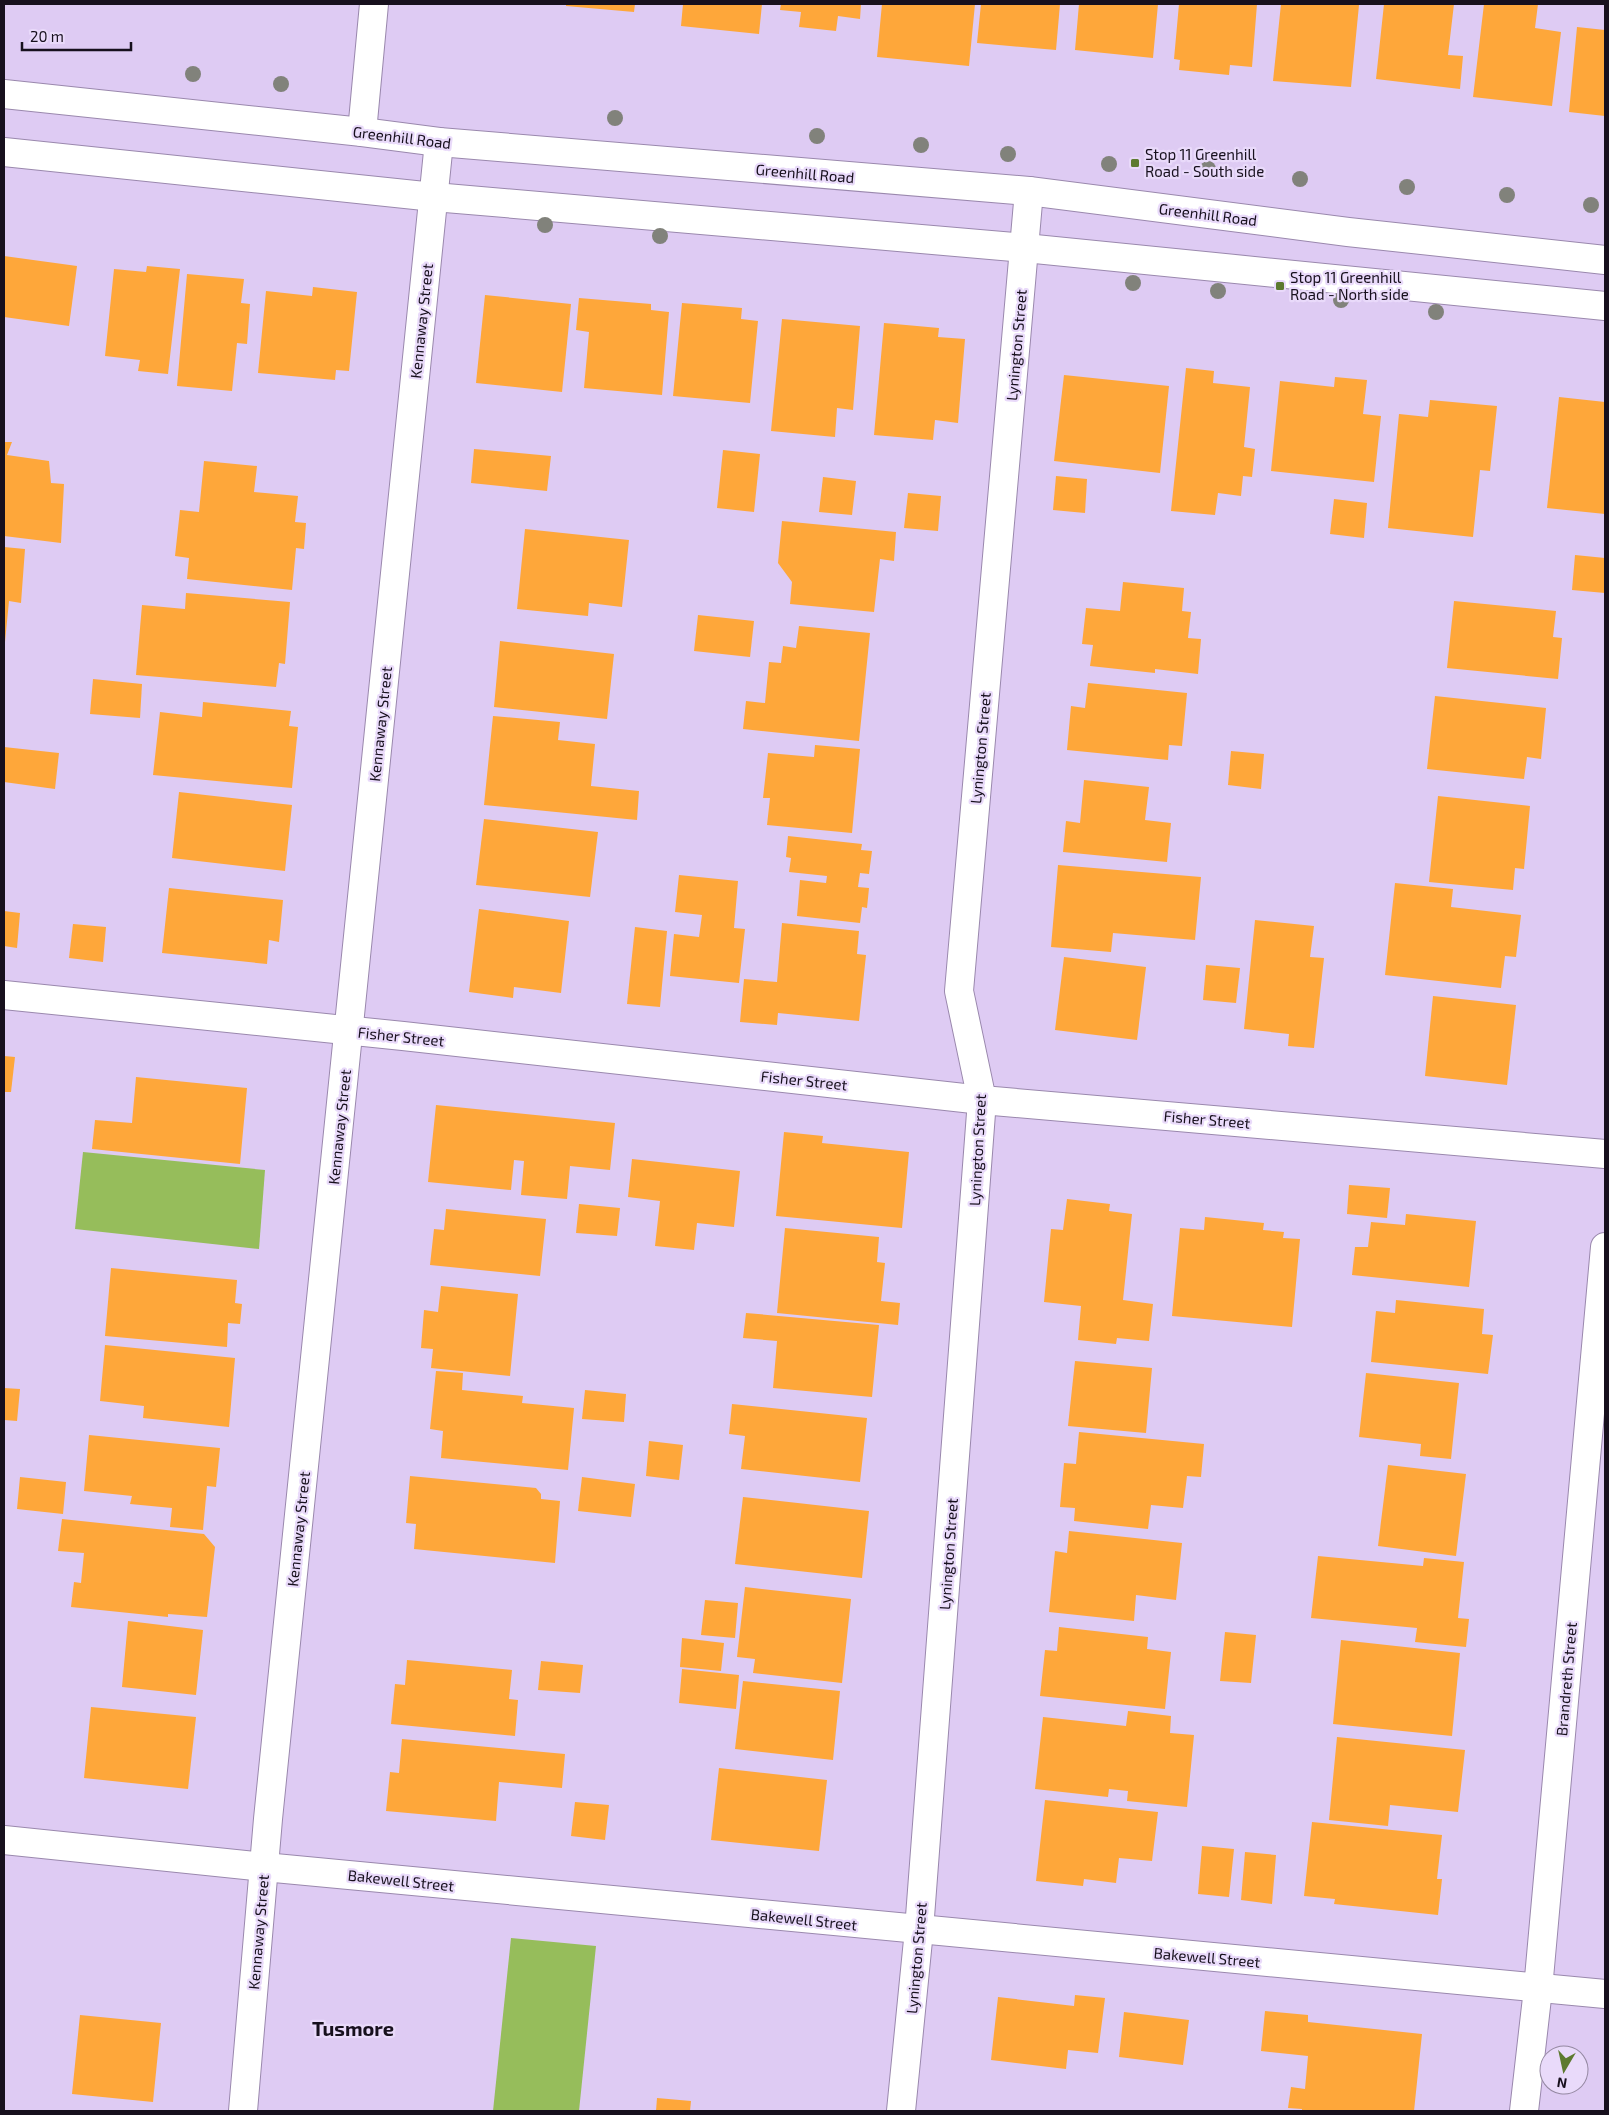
<svg xmlns="http://www.w3.org/2000/svg" width="1609" height="2115" viewBox="0 0 1609 2115" font-family="'Exo 2',sans-serif">
	<style>
		.green { fill: #96bd5b }
		.building { fill: #fea73a }
		.lines { fill: none; stroke-linecap: round; stroke-linejoin: round }
		.minor-casing { stroke: #9a88ad; stroke-width: 30 }
		.major-casing { stroke: #9a88ad; stroke-width: 30 }
		.minor { stroke: #fff; stroke-width: 28 }
		.major { stroke: #fff; stroke-width: 28 }
		.tree { fill: #81827b }
		.poi-dot { fill: #5d7a2f; stroke: #e9dafa; stroke-width: 2 }
		.labels { text-anchor: middle; dominant-baseline: central; stroke-width: 4.5; stroke-linejoin: round; paint-order: stroke }
		.street-label { font-size: 15px; fill: #17101d; stroke: #e9dafa }
		.poi-label { font-size: 15px; fill: #17101d; stroke: #e9dafa; text-anchor: start }
		.district-label { font-size: 20px; font-weight: bold; fill: #17101d; stroke: #e9dafa }
	</style>
	<rect width="100%" height="100%" fill="#decbf3"/>
	<g class="green">
		<polygon points="83,1152 265,1170 259,1249 75,1229"/>
		<polygon points="511,1938 596,1946 579,2111 493,2111"/>
	</g>
	<g class="building">
		<polygon points="566,4 635,4 634,12 566,6"/>
		<polygon points="683,4 762,4 759,34 681,26"/>
		<polygon points="781,4 861,4 860,19 838,16 836,31 799,27 801,12 780,10"/>
		<polygon points="882,4 975,4 969,66 877,57"/>
		<polygon points="981,4 1060,4 1056,50 977,43"/>
		<polygon points="1079,4 1158,4 1153,58 1075,50"/>
		<polygon points="1179,4 1257,4 1252,67 1230,65 1229,75 1179,70 1180,60 1174,59"/>
		<polygon points="1281,4 1359,5 1351,87 1273,81"/>
		<polygon points="1384,4 1454,4 1448,55 1463,56 1460,89 1376,79"/>
		<polygon points="1484,4 1538,4 1535,28 1561,32 1552,106 1473,97"/>
		<polygon points="1577,27 1605,30 1605,116 1569,112"/>
		<polygon points="4,256 77,266 69,326 4,317"/>
		<polygon points="147,266 180,269 168,374 138,371 140,360 105,356 114,269 146,272"/>
		<polygon points="187,274 244,279 241,303 250,304 247,344 237,343 232,391 177,386"/>
		<polygon points="313,287 357,292 349,371 336,370 335,380 258,373 266,291 312,296"/>
		<polygon points="485,295 571,304 562,392 476,383"/>
		<polygon points="579,298 651,304 651,310 669,312 662,395 584,388 589,332 576,330"/>
		<polygon points="682,303 742,308 741,319 758,321 750,403 673,396"/>
		<polygon points="782,319 860,326 853,410 837,408 835,437 771,431"/>
		<polygon points="884,323 939,328 938,337 965,339 958,423 935,420 933,440 874,435"/>
		<polygon points="1186,368 1214,371 1213,383 1250,387 1244,447 1255,449 1252,477 1243,476 1241,496 1218,493 1215,515 1171,511"/>
		<polygon points="1064,375 1169,386 1160,473 1054,461"/>
		<polygon points="1335,377 1367,380 1363,414 1381,416 1374,482 1271,471 1280,381 1334,387"/>
		<polygon points="1559,397 1605,402 1605,514 1547,508"/>
		<polygon points="1430,400 1497,406 1490,471 1480,470 1473,537 1388,528 1399,414 1428,417"/>
		<polygon points="4,442 12,442 7,455 49,461 51,483 64,484 61,543 4,536"/>
		<polygon points="474,449 551,456 547,491 471,483"/>
		<polygon points="723,450 760,454 754,512 717,508"/>
		<polygon points="204,461 257,466 254,492 298,496 295,522 306,523 304,549 296,548 292,590 187,579 189,558 175,556 180,510 199,512"/>
		<polygon points="1056,476 1087,479 1085,513 1053,510"/>
		<polygon points="823,477 856,481 852,515 819,512"/>
		<polygon points="908,493 941,496 938,531 904,528"/>
		<polygon points="1334,499 1367,503 1364,538 1330,534"/>
		<polygon points="782,521 896,532 894,561 880,559 874,612 790,604 792,582 778,563"/>
		<polygon points="525,529 629,540 622,607 589,603 588,616 517,609"/>
		<polygon points="4,547 25,549 21,603 9,601 5,642"/>
		<polygon points="1575,555 1605,558 1605,593 1572,590"/>
		<polygon points="1123,582 1184,588 1182,611 1191,612 1188,638 1201,639 1198,674 1155,669 1155,673 1090,666 1093,645 1082,644 1086,608 1120,611"/>
		<polygon points="186,593 290,602 285,664 279,663 276,687 136,675 142,605 185,609"/>
		<polygon points="1454,601 1556,611 1553,637 1562,638 1558,679 1447,668"/>
		<polygon points="698,615 754,621 750,657 694,651"/>
		<polygon points="799,626 870,633 859,741 743,729 746,701 765,703 769,662 781,663 783,646 796,648"/>
		<polygon points="500,641 614,654 607,719 494,707"/>
		<polygon points="93,679 142,684 140,718 90,714"/>
		<polygon points="1088,683 1187,693 1182,746 1169,745 1168,760 1067,750 1071,706 1085,708"/>
		<polygon points="1435,696 1546,708 1541,759 1527,757 1524,779 1427,769"/>
		<polygon points="203,702 291,711 289,726 298,727 292,788 153,775 160,712 202,717"/>
		<polygon points="493,716 560,722 558,740 595,744 591,786 639,791 637,820 484,805"/>
		<polygon points="815,745 860,749 852,833 767,825 770,798 763,798 768,753 814,757"/>
		<polygon points="4,747 59,753 55,789 4,782"/>
		<polygon points="1231,751 1264,754 1261,789 1228,785"/>
		<polygon points="1084,780 1149,787 1145,820 1171,823 1167,862 1063,852 1066,821 1080,823"/>
		<polygon points="179,792 292,805 285,871 172,858"/>
		<polygon points="1438,796 1530,806 1524,869 1515,868 1513,890 1429,882"/>
		<polygon points="484,819 598,832 590,897 476,885"/>
		<polygon points="788,836 862,844 861,850 872,851 869,874 860,873 858,887 869,888 867,908 862,907 860,923 797,916 800,880 826,883 827,876 789,872 791,858 786,857"/>
		<polygon points="1058,865 1201,877 1195,940 1113,933 1111,952 1051,947"/>
		<polygon points="679,875 738,881 734,928 745,929 739,983 670,976 674,934 699,937 702,915 675,912"/>
		<polygon points="1395,883 1453,889 1451,907 1521,915 1516,957 1505,956 1501,988 1385,975"/>
		<polygon points="169,888 283,900 279,942 269,940 267,964 162,953"/>
		<polygon points="479,909 569,921 561,993 514,987 513,998 469,992"/>
		<polygon points="4,911 20,913 17,948 4,946"/>
		<polygon points="1255,920 1314,926 1310,957 1324,958 1314,1048 1288,1046 1289,1034 1244,1029"/>
		<polygon points="782,923 859,931 857,954 866,955 859,1021 778,1013 777,1025 740,1022 744,979 777,982"/>
		<polygon points="73,924 106,927 103,962 69,958"/>
		<polygon points="635,927 667,931 660,1007 627,1004"/>
		<polygon points="1064,957 1146,967 1137,1040 1055,1030"/>
		<polygon points="1206,965 1240,968 1236,1003 1203,1000"/>
		<polygon points="1433,996 1516,1005 1507,1085 1425,1076"/>
		<polygon points="4,1056 15,1057 11,1092 4,1092"/>
		<polygon points="136,1077 247,1088 240,1164 92,1149 95,1120 132,1123"/>
		<polygon points="436,1105 615,1123 610,1170 570,1166 567,1199 521,1195 524,1161 514,1160 511,1190 428,1182"/>
		<polygon points="784,1132 823,1136 822,1143 909,1152 902,1228 776,1216"/>
		<polygon points="632,1159 740,1171 734,1227 697,1223 694,1250 655,1246 660,1201 628,1197"/>
		<polygon points="1349,1185 1390,1188 1387,1218 1347,1214"/>
		<polygon points="1067,1199 1110,1204 1109,1211 1132,1214 1123,1300 1153,1304 1149,1341 1117,1338 1116,1344 1078,1340 1081,1306 1044,1302 1051,1229 1063,1230"/>
		<polygon points="579,1204 620,1208 617,1236 576,1233"/>
		<polygon points="446,1209 546,1219 540,1276 430,1265 434,1229 444,1230"/>
		<polygon points="1406,1214 1476,1221 1469,1287 1352,1275 1355,1247 1368,1247 1371,1222 1405,1225"/>
		<polygon points="1205,1217 1264,1223 1263,1230 1284,1232 1283,1238 1300,1239 1292,1327 1172,1316 1180,1228 1204,1230"/>
		<polygon points="785,1228 879,1237 877,1262 885,1263 881,1301 900,1303 898,1325 777,1313"/>
		<polygon points="111,1268 237,1280 235,1303 242,1304 240,1324 228,1323 227,1347 105,1336"/>
		<polygon points="441,1286 518,1294 510,1376 431,1368 433,1349 421,1348 424,1310 438,1312"/>
		<polygon points="1396,1300 1484,1309 1482,1334 1493,1335 1488,1374 1371,1362 1376,1311 1395,1313"/>
		<polygon points="746,1313 879,1325 872,1397 773,1388 777,1341 743,1338"/>
		<polygon points="105,1345 235,1358 229,1427 143,1418 144,1406 100,1401"/>
		<polygon points="1075,1361 1152,1368 1146,1433 1068,1426"/>
		<polygon points="436,1371 463,1373 462,1390 523,1396 522,1403 574,1408 568,1470 441,1458 443,1431 430,1429"/>
		<polygon points="1366,1373 1459,1383 1451,1459 1420,1456 1421,1444 1359,1437"/>
		<polygon points="4,1388 20,1389 17,1421 4,1420"/>
		<polygon points="585,1390 626,1394 624,1422 582,1419"/>
		<polygon points="732,1404 867,1418 860,1482 741,1469 745,1436 729,1434"/>
		<polygon points="1079,1432 1204,1444 1201,1477 1187,1476 1183,1508 1151,1505 1148,1529 1074,1521 1075,1508 1060,1507 1064,1463 1076,1464"/>
		<polygon points="89,1435 220,1448 216,1487 207,1486 203,1530 170,1527 172,1508 130,1504 132,1496 84,1491"/>
		<polygon points="649,1441 683,1445 679,1480 646,1476"/>
		<polygon points="1388,1465 1466,1474 1456,1556 1378,1546"/>
		<polygon points="410,1476 536,1488 541,1494 541,1499 560,1501 555,1563 414,1549 416,1524 406,1523"/>
		<polygon points="20,1477 66,1482 63,1514 17,1509"/>
		<polygon points="582,1477 635,1484 631,1517 578,1511"/>
		<polygon points="743,1497 869,1511 862,1578 735,1564"/>
		<polygon points="62,1519 204,1534 215,1547 207,1617 168,1614 168,1617 71,1607 74,1582 81,1583 84,1553 58,1551"/>
		<polygon points="1069,1531 1182,1543 1176,1600 1136,1595 1134,1621 1049,1612 1055,1551 1067,1553"/>
		<polygon points="1318,1556 1423,1566 1424,1558 1464,1562 1458,1618 1469,1619 1466,1647 1415,1642 1417,1628 1311,1618"/>
		<polygon points="745,1587 851,1599 842,1683 753,1673 755,1659 737,1657"/>
		<polygon points="705,1600 738,1603 735,1638 701,1635"/>
		<polygon points="128,1621 203,1630 196,1695 122,1687"/>
		<polygon points="1059,1627 1148,1637 1147,1649 1171,1652 1165,1709 1040,1696 1045,1650 1057,1651"/>
		<polygon points="1225,1632 1256,1635 1251,1683 1220,1681"/>
		<polygon points="682,1638 724,1643 721,1671 680,1667"/>
		<polygon points="1341,1640 1460,1653 1452,1736 1333,1724"/>
		<polygon points="407,1660 512,1670 509,1699 518,1700 515,1736 391,1724 395,1684 405,1685"/>
		<polygon points="541,1661 583,1665 580,1693 538,1690"/>
		<polygon points="682,1669 739,1675 736,1709 679,1703"/>
		<polygon points="743,1681 840,1691 833,1760 735,1749"/>
		<polygon points="91,1707 196,1717 188,1789 84,1778"/>
		<polygon points="1128,1711 1171,1716 1170,1733 1194,1735 1187,1807 1127,1801 1128,1791 1109,1789 1108,1797 1035,1789 1043,1717 1126,1726"/>
		<polygon points="1337,1737 1465,1750 1458,1812 1390,1805 1388,1826 1329,1820"/>
		<polygon points="402,1739 565,1754 562,1788 499,1782 496,1821 386,1811 390,1772 399,1773"/>
		<polygon points="719,1768 827,1780 819,1851 711,1840"/>
		<polygon points="1045,1800 1158,1812 1152,1861 1119,1858 1116,1883 1084,1879 1083,1886 1036,1881"/>
		<polygon points="575,1802 609,1805 605,1840 571,1836"/>
		<polygon points="1312,1822 1442,1835 1437,1879 1442,1879 1438,1915 1334,1904 1335,1899 1304,1896"/>
		<polygon points="1202,1846 1234,1849 1229,1897 1198,1894"/>
		<polygon points="1245,1852 1276,1855 1272,1904 1241,1900"/>
		<polygon points="1075,1995 1105,1998 1098,2053 1068,2050 1066,2069 991,2060 998,1997 1074,2006"/>
		<polygon points="1265,2011 1308,2015 1308,2022 1422,2034 1414,2111 1302,2111 1302,2109 1288,2108 1291,2087 1305,2089 1308,2056 1261,2051"/>
		<polygon points="1124,2012 1189,2020 1183,2065 1119,2057"/>
		<polygon points="80,2015 161,2023 153,2102 72,2094"/>
		<polygon points="657,2098 691,2101 690,2111 656,2111"/>
	</g>
	<g class="lines">
		<g class="minor-casing">
			<g id="minor">
				<polyline points="362,132 374,4"/>
				<polyline points="4,995 403,1036 982,1100 1605,1154"/>
				<polyline points="4,1840 264,1867 1605,1994"/>
				<polyline points="243,2111 268,1819 439,142"/>
				<polyline points="901,2111 919,1930 982,1100 959,991 1029,191"/>
				<polyline points="1524,2111 1538,1989 1605,1247"/>
			</g>
		</g>
		<g class="major-casing">
			<g id="major">
				<polyline points="4,94 362,132 439,142 1029,191 1348,232 1605,260"/>
				<polyline points="4,152 434,197 1025,248 1605,306"/>
			</g>
		</g>
		<use href="#minor" class="minor"/>
		<use href="#major" class="major"/>
	</g>
	<g class="tree">
		<circle cx="193" cy="74" r="8"/>
		<circle cx="281" cy="84" r="8"/>
		<circle cx="615" cy="118" r="8"/>
		<circle cx="817" cy="136" r="8"/>
		<circle cx="921" cy="145" r="8"/>
		<circle cx="1008" cy="154" r="8"/>
		<circle cx="1109" cy="164" r="8"/>
		<circle cx="1208" cy="169" r="8"/>
		<circle cx="1300" cy="179" r="8"/>
		<circle cx="1407" cy="187" r="8"/>
		<circle cx="1507" cy="195" r="8"/>
		<circle cx="1591" cy="205" r="8"/>
		<circle cx="545" cy="225" r="8"/>
		<circle cx="660" cy="236" r="8"/>
		<circle cx="1133" cy="283" r="8"/>
		<circle cx="1218" cy="291" r="8"/>
		<circle cx="1341" cy="300" r="8"/>
		<circle cx="1436" cy="312" r="8"/>
	</g>
	<g class="poi-dot">
		<rect x="1130" y="158" width="10" height="10" rx="2.5"/>
		<rect x="1275" y="281" width="10" height="10" rx="2.5"/>
	</g>
	<g class="labels">
		<g class="street-label">
			<text transform="translate(402 137) rotate(7)">Greenhill Road</text>
			<text transform="translate(805 173) rotate(5)">Greenhill Road</text>
			<text transform="translate(1208 214) rotate(7)">Greenhill Road</text>
			<text transform="translate(421 321) rotate(-84)">Kennaway Street</text>
			<text transform="translate(1016 345) rotate(-85)">Lynington Street</text>
			<text transform="translate(380 724) rotate(-84)">Kennaway Street</text>
			<text transform="translate(980 748) rotate(-85)">Lynington Street</text>
			<text transform="translate(401 1036) rotate(6)">Fisher Street</text>
			<text transform="translate(804 1080) rotate(6)">Fisher Street</text>
			<text transform="translate(1207 1119) rotate(5)">Fisher Street</text>
			<text transform="translate(339 1127) rotate(-84)">Kennaway Street</text>
			<text transform="translate(977 1150) rotate(-87)">Lynington Street</text>
			<text transform="translate(298 1529) rotate(-84)">Kennaway Street</text>
			<text transform="translate(948 1554) rotate(-86)">Lynington Street</text>
			<text transform="translate(1566 1679) rotate(-85)">Brandreth Street</text>
			<text transform="translate(401 1880) rotate(6)">Bakewell Street</text>
			<text transform="translate(804 1919) rotate(6)">Bakewell Street</text>
			<text transform="translate(258 1932) rotate(-85)">Kennaway Street</text>
			<text transform="translate(1207 1957) rotate(5)">Bakewell Street</text>
			<text transform="translate(916 1958) rotate(-85)">Lynington Street</text>
		</g>
		<g class="poi-label">
			<text x="1145" y="154">Stop 11 Greenhill<tspan x="1145" dy="17">Road - South side</tspan></text>
			<text x="1290" y="277">Stop 11 Greenhill<tspan x="1290" dy="17">Road - North side</tspan></text>
		</g>
		<g class="district-label">
			<text x="353" y="2028">Tusmore</text>
		</g>
	</g>
	<rect width="1609" height="2115" fill="none" stroke="#17101d" stroke-width="10"/>
	<g transform="translate(1564 2070) rotate(189)"><circle r="24" fill="#e9dafa" stroke="#9589a2"/>
	<path d="M0-4L9 19L0 12L-9 19Z" fill="#5d7a2f"/>
	<text y="-8" font-size="14" font-weight="bold" text-anchor="middle" fill="#17101d">N</text>
	</g>
	<path d="M22 42v8h109v-8" fill="none" stroke="#17101d" stroke-width="2.5"/>
	<text x="30" y="42" font-size="15" fill="#17101d" stroke="#e9dafa" stroke-width="4" paint-order="stroke">20 m</text>
</svg>
